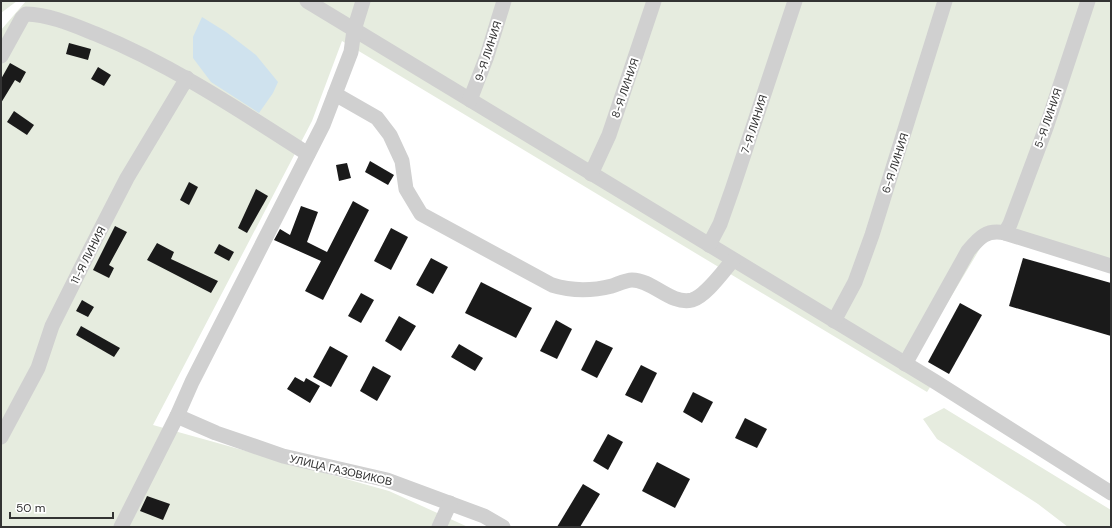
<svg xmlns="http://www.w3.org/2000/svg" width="1112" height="528" viewBox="0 0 1112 528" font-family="'DM Sans',sans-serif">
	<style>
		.green { fill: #e6ecdf }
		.water { fill: #cfe2ee }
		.building { fill: #1a1a1a }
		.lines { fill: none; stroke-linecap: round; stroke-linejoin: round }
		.minor { stroke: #d0d0d0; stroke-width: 15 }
		.labels { text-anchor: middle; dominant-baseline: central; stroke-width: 4; stroke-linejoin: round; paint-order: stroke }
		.street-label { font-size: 11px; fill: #333; stroke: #fff }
	</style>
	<rect width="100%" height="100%" fill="#fff"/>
	<g class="green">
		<polygon points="1,1 17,1 1,13"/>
		<polygon points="26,1 1111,1 1111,273 994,225 909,367 934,381 927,392 342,41 312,121 153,425 389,491 468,527 1,527 1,30"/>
		<polygon points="944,408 1111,510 1111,527 1068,527 1038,504 937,439 923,419"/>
	</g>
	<polygon class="water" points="202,17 226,32 256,55 278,82 273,93 259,113 211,82 193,58 193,37"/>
	<g class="building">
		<polygon points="69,43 91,49 88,60 66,54"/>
		<polygon points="10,63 26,72 20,83 15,80 1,103 1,79"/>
		<polygon points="98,67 111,75 104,86 91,79"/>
		<polygon points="14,111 34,125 27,135 7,122"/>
		<polygon points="370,161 394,175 388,185 365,172"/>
		<polygon points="347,163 351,178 339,181 336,165"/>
		<polygon points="189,182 198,187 189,205 180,200"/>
		<polygon points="256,189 268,196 247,233 238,228"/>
		<polygon points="353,201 369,210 323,300 305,291 321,261 274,240 280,229 290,235 301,206 318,212 307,242 327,252"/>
		<polygon points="115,226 127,232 109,265 114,268 109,278 93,270"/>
		<polygon points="391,228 408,237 391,270 374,261"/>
		<polygon points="157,243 174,252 171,259 218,281 211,293 147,260"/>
		<polygon points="219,244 234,252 229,261 214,253"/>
		<polygon points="431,258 448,267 433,294 416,285"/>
		<polygon points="1023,258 1111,283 1111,336 1009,306"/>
		<polygon points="481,282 532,308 516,338 465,313"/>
		<polygon points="361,293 374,300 361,323 348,316"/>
		<polygon points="82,300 94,307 88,317 76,311"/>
		<polygon points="960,303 982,315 949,374 928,362"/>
		<polygon points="399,316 416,326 401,351 385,341"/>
		<polygon points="556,320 572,329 557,359 540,351"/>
		<polygon points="81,326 120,348 114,357 76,335"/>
		<polygon points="596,340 613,348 597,378 581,370"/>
		<polygon points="459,344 483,358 475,371 451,357"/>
		<polygon points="330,346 348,356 331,387 313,377"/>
		<polygon points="641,365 657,373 642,403 625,395"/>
		<polygon points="373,366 391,376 377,401 360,391"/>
		<polygon points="295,377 304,382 306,378 320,386 310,403 287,389"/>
		<polygon points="693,392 713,402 702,423 683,412"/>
		<polygon points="745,418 767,429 757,448 735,438"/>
		<polygon points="608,434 623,442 608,470 593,461"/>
		<polygon points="657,462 690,479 675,508 642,491"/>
		<polygon points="583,484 600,494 580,527 557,527"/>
		<polygon points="147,496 170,504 163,520 140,511"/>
	</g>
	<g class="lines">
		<g class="minor">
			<polyline points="307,1 934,381 1111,493"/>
			<path d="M 1,56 L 22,18 L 26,14 C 51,15 73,25 96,34 C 172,65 239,110 308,154"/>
			<path d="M 335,94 L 377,118 L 390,135 L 402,161 L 406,189 L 421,214 L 552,285 C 571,291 592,291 612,286 C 618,284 626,280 632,280 C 653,280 670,305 692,300 C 706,296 724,270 733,260"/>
			<polyline points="470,100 487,56 504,1"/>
			<polyline points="591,174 609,135 654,1"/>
			<polyline points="1005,233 1010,224 1047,125 1088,1"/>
			<polyline points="709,245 720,224 732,190 795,1"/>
			<polyline points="834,321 855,282 872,235 945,1"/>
			<path d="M 905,364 L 968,251 C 979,238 986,229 1005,233 L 1111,266"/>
			<polyline points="177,416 216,433 283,456 387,480 484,516 503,527"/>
			<polyline points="1,437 38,368 52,326 93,244 127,178 187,78"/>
			<polyline points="121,527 177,416 192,382 323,125 351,52 354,30 363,1"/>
			<polyline points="439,527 450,503"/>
		</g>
	</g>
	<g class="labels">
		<g class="street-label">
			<text transform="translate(488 51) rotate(-72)">9-Я ЛИНИЯ</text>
			<text transform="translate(625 88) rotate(-71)">8-Я ЛИНИЯ</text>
			<text transform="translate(1048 118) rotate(-71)">5-Я ЛИНИЯ</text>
			<text transform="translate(754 124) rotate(-72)">7-Я ЛИНИЯ</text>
			<text transform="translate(895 163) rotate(-72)">6-Я ЛИНИЯ</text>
			<text transform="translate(88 255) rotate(-63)">11-Я ЛИНИЯ</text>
			<text transform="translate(341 470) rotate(13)">УЛИЦА ГАЗОВИКОВ</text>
		</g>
	</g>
	<rect width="1112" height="528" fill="none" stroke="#333333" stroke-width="4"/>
	<path d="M10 512v6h103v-6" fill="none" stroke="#333333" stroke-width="2"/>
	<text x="16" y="512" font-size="12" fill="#333333" stroke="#ffffff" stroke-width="3" paint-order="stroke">50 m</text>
</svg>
